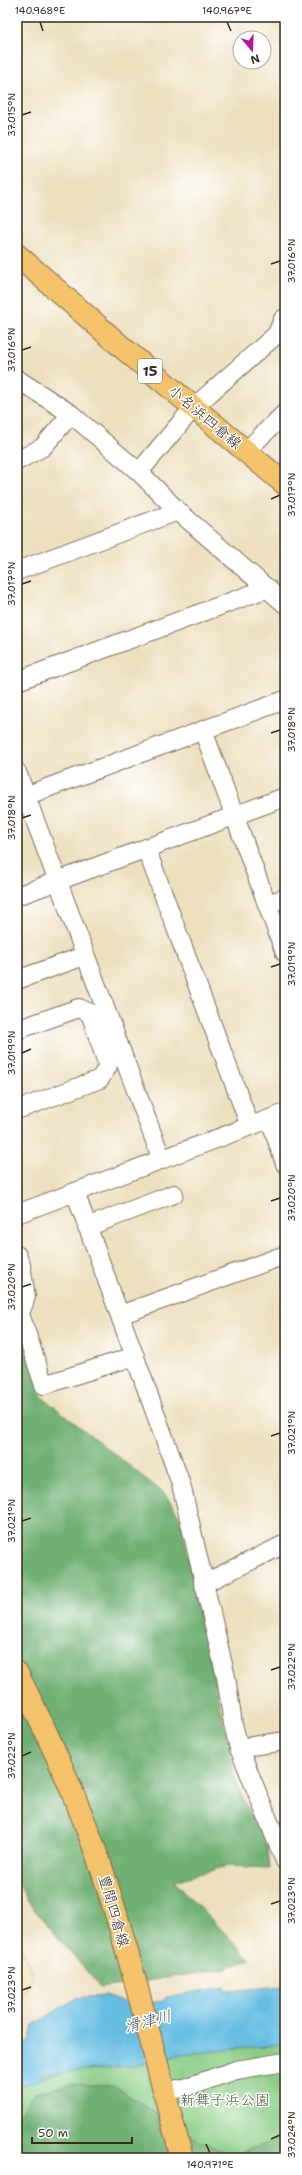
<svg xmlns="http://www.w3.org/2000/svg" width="302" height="2175" viewBox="0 0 302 2175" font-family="'Shantell Sans','Klee One',sans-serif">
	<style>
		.green { fill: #8bcd86; stroke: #637c52 }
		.forest { fill: #70b073; stroke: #566d48 }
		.sand { fill: #eeda9e; stroke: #94825e }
		.water { fill: #65bee2; stroke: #507480 }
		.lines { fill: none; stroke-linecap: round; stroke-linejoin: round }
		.minor-casing { stroke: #796a56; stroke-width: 20 }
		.major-casing { stroke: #796a56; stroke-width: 24 }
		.minor { stroke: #fff; stroke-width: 18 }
		.major { stroke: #f3c26a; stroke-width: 22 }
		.ticks { fill: none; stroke: #3b2a1e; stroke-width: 1.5 }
		.labels { text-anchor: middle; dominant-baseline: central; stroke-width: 3; stroke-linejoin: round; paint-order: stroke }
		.shield { fill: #fff; stroke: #766a62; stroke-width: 1 }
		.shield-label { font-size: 14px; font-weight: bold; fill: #3b2a1e }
		.street-label { font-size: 15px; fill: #3b2a1e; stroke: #fff }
		.park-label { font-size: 15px; fill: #535b3d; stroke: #fff }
		.water-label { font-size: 16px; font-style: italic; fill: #4a5e63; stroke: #fff }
		.neatline { fill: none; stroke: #3b2a1e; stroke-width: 1.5 }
		.ticks-label { font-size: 10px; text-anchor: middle; fill: #3b2a1e }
	</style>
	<rect width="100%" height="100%" fill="#fff"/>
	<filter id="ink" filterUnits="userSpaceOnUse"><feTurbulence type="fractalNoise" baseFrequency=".025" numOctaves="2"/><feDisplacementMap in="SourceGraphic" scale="8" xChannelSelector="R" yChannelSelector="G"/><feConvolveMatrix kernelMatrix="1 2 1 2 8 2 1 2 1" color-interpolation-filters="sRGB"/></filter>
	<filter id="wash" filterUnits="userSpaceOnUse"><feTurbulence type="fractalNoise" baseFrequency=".012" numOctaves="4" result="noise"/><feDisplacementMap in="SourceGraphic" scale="16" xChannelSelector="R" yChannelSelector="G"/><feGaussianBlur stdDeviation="0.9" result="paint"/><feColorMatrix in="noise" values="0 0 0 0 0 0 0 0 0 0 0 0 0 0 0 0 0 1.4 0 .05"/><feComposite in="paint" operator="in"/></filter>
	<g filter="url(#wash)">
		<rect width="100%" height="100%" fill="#ede0bf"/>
		<polygon class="green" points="285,2028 285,2158 17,2158 17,2082"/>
		<g class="forest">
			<polygon points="17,1324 42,1397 165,1494 180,1517 237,1786 267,1846 269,1868 227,1866 174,1881 250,1959 224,1969 101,1988 28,1902 17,1879"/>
			<polygon points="69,2084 113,2086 164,2117 174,2158 17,2158 17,2117 35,2093"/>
			<polygon points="189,2135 232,2156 285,2136 285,2158 196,2158"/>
		</g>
		<polygon class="sand" points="17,1939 33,1973 17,2011"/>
		<polygon class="water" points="285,1986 285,2044 169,2056 136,2065 42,2075 42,2079 17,2087 17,2047 30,2040 33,2025 77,1998 106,1995 133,2005 163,2001 166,1997 224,1987 225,1991"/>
	</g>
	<g filter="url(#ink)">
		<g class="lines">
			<g class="minor-casing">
				<g id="minor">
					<polyline points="17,379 71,414 139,472 178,511 285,604"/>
					<polyline points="246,451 285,413"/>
					<polyline points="17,461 43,447 71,414"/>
					<polyline points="139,472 194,407 277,334 283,319"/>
					<polyline points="17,571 178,511"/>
					<polyline points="17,681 268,588"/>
					<polyline points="203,730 285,953"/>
					<polyline points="17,772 162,1160"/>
					<polyline points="17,799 285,700"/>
					<polyline points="146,848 250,1126"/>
					<polyline points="17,896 285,797"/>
					<polyline points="267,904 285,898"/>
					<polyline points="17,980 84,956"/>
					<polyline points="17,1030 79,1008 90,1013 108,1066 100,1079 17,1110"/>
					<polyline points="270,1119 285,1164"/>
					<polyline points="75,1192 181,1484 226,1677 233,1724 239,1748 285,1861"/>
					<polyline points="17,1214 285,1113"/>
					<polyline points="87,1227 174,1194"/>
					<polyline points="17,1255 21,1265 26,1297 20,1314 44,1385 135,1356"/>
					<polyline points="120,1315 285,1255"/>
					<polyline points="203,1584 285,1544"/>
					<polyline points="239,1748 285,1741"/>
					<polyline points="164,2092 187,2087 236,2070 285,2062"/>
				</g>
			</g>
			<g class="major-casing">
				<g id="major">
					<polyline points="17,255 123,348 285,484"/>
					<path d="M 17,1673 C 49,1736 78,1800 101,1867 C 133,1962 155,2061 182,2158"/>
				</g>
			</g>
			<use href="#minor" class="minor"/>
			<use href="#major" class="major"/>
		</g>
	</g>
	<path class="ticks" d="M 40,22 L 43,31M 227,22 L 231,31M 22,115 L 31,112M 271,264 L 280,261M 22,350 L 31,347M 271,499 L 280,495M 22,584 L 31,581M 271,733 L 280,730M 22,818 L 31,815M 271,967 L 280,964M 22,1053 L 31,1049M 271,1201 L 280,1198M 22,1287 L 31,1284M 271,1436 L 280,1433M 22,1521 L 31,1518M 271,1670 L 280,1667M 22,1756 L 31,1752M 271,1904 L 280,1901M 22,1990 L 31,1987M 271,2139 L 280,2135M 206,2144 L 210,2153"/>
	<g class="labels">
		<rect class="shield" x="138" y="359" width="24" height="24" rx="3"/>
		<g class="shield-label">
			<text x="150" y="371">15</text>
		</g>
		<g class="street-label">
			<text transform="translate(205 417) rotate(40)">小名浜四倉線</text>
			<text transform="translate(114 1911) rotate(74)">豊間四倉線</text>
		</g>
		<g class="park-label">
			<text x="225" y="2100">新舞子浜公園</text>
		</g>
		<g class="water-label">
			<text transform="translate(148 2021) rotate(-14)">滑津川</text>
		</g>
	</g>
	<rect width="302" height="2175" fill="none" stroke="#fff" stroke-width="44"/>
	<g transform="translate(252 50) rotate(161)"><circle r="19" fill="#ffffff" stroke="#b1aaa5"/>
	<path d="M0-3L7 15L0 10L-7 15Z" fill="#b5179e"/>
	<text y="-6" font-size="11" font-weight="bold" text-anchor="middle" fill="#3b2a1e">N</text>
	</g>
	<path d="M32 2137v6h100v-6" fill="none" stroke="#3b2a1e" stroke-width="2"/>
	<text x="38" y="2137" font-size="12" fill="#3b2a1e" stroke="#ffffff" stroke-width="3" paint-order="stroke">50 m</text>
	<rect x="22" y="22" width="258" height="2131" class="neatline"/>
	<g class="ticks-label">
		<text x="40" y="14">140.968°E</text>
		<text x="227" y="14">140.967°E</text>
		<text transform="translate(11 115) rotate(-90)" y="4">37.015°N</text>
		<text transform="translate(291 261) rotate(-90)" y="4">37.016°N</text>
		<text transform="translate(11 350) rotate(-90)" y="4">37.016°N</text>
		<text transform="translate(291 495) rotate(-90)" y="4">37.017°N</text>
		<text transform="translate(11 584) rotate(-90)" y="4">37.017°N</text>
		<text transform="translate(291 730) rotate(-90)" y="4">37.018°N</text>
		<text transform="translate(11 818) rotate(-90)" y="4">37.018°N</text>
		<text transform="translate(291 964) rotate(-90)" y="4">37.019°N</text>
		<text transform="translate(11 1053) rotate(-90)" y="4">37.019°N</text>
		<text transform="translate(291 1198) rotate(-90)" y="4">37.020°N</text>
		<text transform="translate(11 1287) rotate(-90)" y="4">37.020°N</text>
		<text transform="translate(291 1433) rotate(-90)" y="4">37.021°N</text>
		<text transform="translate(11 1521) rotate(-90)" y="4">37.021°N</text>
		<text transform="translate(291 1667) rotate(-90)" y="4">37.022°N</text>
		<text transform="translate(11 1756) rotate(-90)" y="4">37.022°N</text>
		<text transform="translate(291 1901) rotate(-90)" y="4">37.023°N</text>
		<text transform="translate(11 1990) rotate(-90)" y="4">37.023°N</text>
		<text transform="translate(291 2135) rotate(-90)" y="4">37.024°N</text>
		<text x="210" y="2168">140.971°E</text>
	</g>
</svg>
